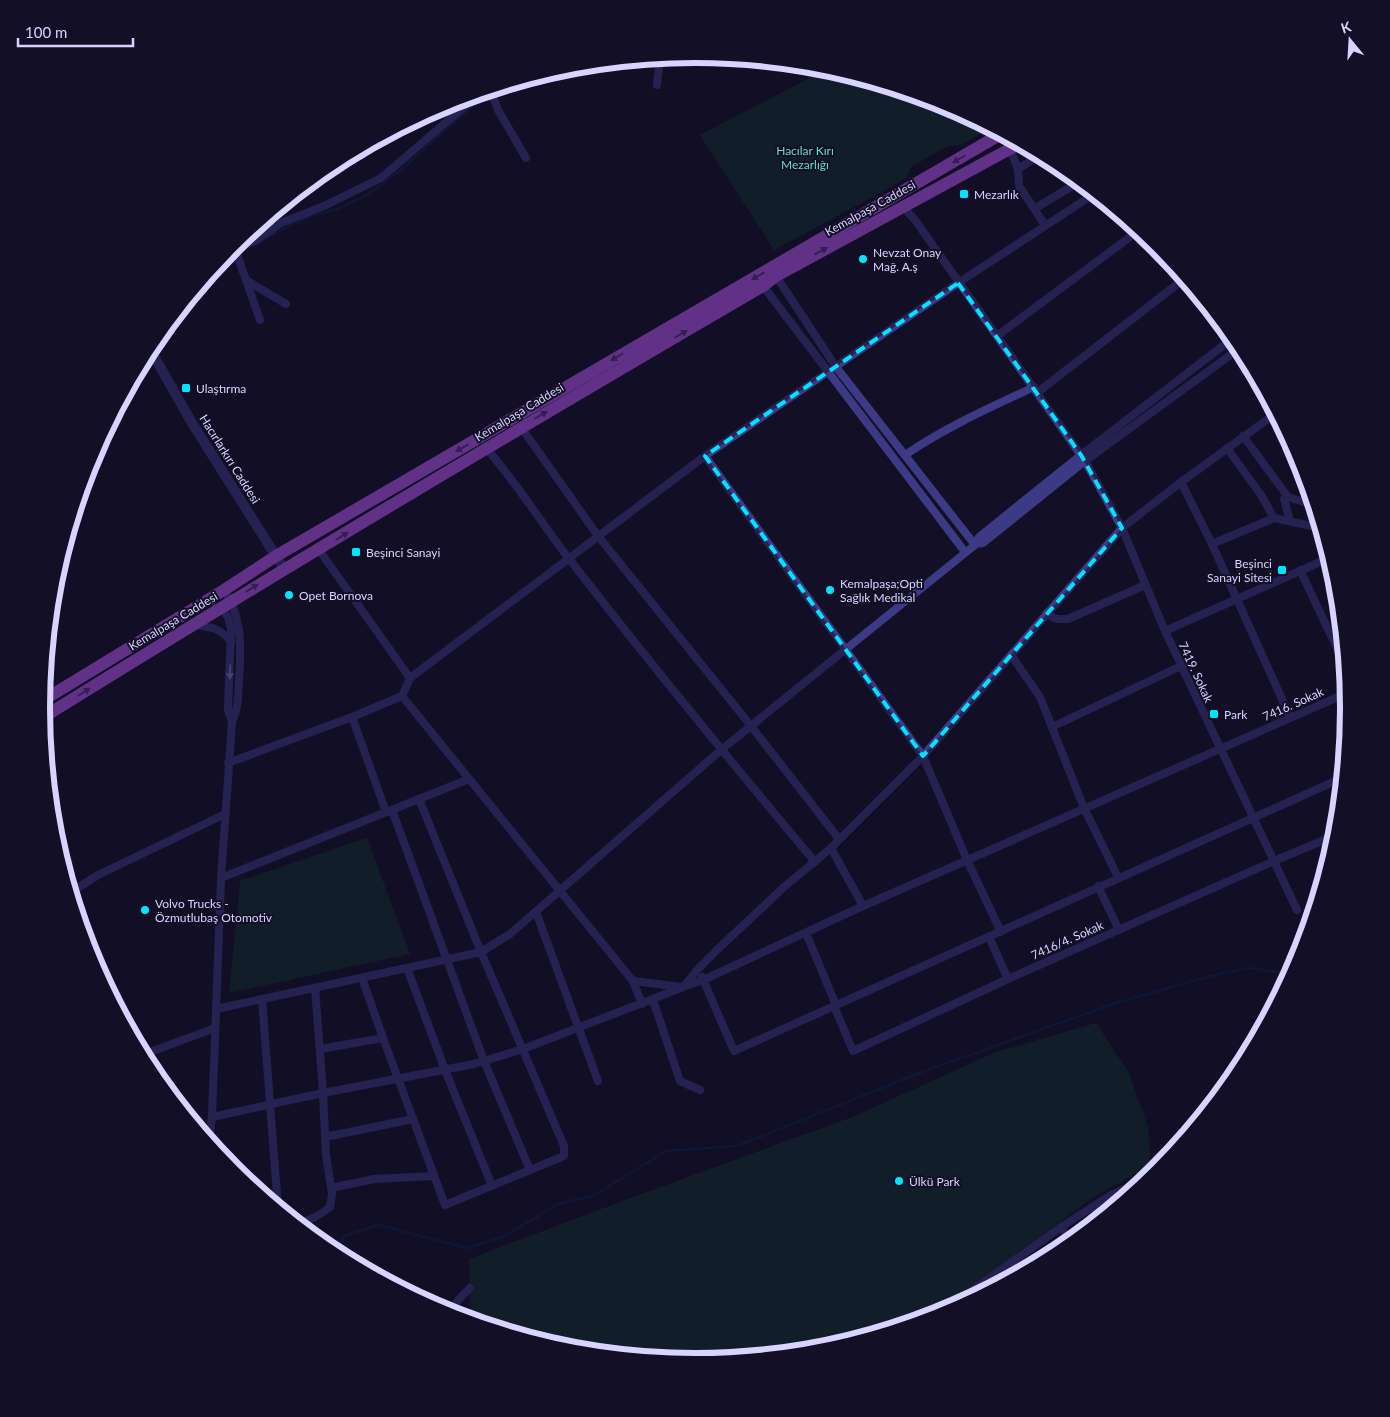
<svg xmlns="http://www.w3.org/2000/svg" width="1390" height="1417" viewBox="0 0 1390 1417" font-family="Lato,sans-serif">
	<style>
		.green { fill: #12302f }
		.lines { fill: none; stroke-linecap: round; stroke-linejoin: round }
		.stream { stroke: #0c2248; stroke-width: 2.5 }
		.minor { stroke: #3d3a85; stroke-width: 8 }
		.tertiary { stroke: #3d3a85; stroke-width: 10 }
		.primary { stroke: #c25bff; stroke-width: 12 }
		.oneway { fill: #623188 }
		.oneway2 { fill: #837fbc }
		.marked { fill: none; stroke: #00e5ff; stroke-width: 4; stroke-dasharray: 10 6; stroke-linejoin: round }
		.poi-dot { fill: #00e5ff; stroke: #130f26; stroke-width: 2 }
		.labels { text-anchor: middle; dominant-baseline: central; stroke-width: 4; stroke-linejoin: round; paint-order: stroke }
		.park-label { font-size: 12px; fill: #5fe0c0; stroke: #130f26 }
		.poi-label { font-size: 12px; fill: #d9d4ff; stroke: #130f26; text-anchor: start }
		.street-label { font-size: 12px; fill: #d9d4ff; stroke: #130f26 }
		.rim { fill: none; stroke: #d9d4ff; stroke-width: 6 }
	</style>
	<rect width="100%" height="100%" fill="#130f26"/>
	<g class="green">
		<polygon points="827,69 945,105 989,128 961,145 948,146 911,167 907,177 891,187 774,250 700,135"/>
		<polygon points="367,838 410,954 229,993 240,881"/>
		<polygon points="1096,1023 1129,1073 1148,1127 1151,1165 1092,1198 967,1291 955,1298 956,1307 945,1313 822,1350 695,1362 567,1350 471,1320 469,1259 620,1202 855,1116 996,1052"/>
	</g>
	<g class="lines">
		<g class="stream">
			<polyline points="257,244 285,228 309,217 340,208 369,194 402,169 489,91"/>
			<polyline points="338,1255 344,1236 379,1225 466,1248 503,1237 558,1204 595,1195 666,1151 737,1146 922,1072 1113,1004 1211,976 1248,968 1291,974"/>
		</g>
		<g class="minor">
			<polyline points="657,85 660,58"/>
			<polyline points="491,91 498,110 526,158"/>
			<polyline points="1010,149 1018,169 1019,186 1045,225"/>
			<polyline points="1018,169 1040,155"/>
			<polyline points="1094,194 958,283 705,456 410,678 402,696 633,981 682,987 703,980 863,906 1347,693"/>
			<polyline points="902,206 915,220 1085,461 1122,528 1165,631 1297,910"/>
			<polyline points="1034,209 1079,182"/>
			<polyline points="234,246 246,280"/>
			<polyline points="229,251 255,241 281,223 324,206 381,178 478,95"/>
			<polyline points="776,276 836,367 975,545"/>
			<polyline points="763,286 965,552"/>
			<polyline points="260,320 246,280 286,304"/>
			<polyline points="997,336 1138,231"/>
			<polyline points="1038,392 1184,279"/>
			<polyline points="521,427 598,536 751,726 839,839"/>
			<polyline points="1243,436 1288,497 1313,505"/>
			<path d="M 486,448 C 517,483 541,523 570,560 C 649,662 732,763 815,862"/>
			<polyline points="1227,448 1261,495 1274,518 1316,527 1321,532"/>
			<path d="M 905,455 C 946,427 989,408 1034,387"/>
			<polyline points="705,456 923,756 967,860 1001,932"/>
			<polyline points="1181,482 1212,544 1290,717"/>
			<polyline points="1284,499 1290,521"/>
			<polyline points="975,544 983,543 1085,461 1240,348"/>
			<polyline points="1212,544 1274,518"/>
			<polyline points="319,550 410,678"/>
			<polyline points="1300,570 1344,663"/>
			<path d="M 224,590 C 243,618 241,648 239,680 C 238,696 239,707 232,722"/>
			<polyline points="1046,614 1057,619 1068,619 1145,585"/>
			<path d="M 195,625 C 212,627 219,628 231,641"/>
			<polyline points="1165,631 1329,558"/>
			<polyline points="1011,655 1040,697 1084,808 1118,877"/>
			<polyline points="352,717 386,812"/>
			<polyline points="1052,727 1181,666"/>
			<polyline points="228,763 352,717 402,696"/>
			<polyline points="392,810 484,1061 530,1170"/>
			<polyline points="831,848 863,906"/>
			<polyline points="221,878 469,779"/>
			<polyline points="1098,886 1119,930"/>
			<polyline points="71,892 98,875 225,814"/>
			<polyline points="536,912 598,1081"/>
			<polyline points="806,933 836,1005"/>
			<polyline points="989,937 1008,979"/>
			<polyline points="407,968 445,1070 492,1186"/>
			<polyline points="702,977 734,1051 1342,778"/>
			<polyline points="362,978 383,1038 445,1205 564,1156 564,1146 481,952 419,799"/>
			<polyline points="633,981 642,1004"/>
			<polyline points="685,985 698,969 719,948 784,887 831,848 923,756 1122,528 1181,482 1275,414"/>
			<polyline points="262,999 278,1208"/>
			<polyline points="653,1000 680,1081 700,1090"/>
			<polyline points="834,1006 853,1051 1008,979 1274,861 1336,835"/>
			<polyline points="216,1009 481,952 510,934 721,750 975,545 979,537 1081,455 1233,338"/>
			<polyline points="320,1049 383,1038"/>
			<polyline points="142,1055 215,1028"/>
			<polyline points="212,1117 323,1093 474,1064 523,1049 681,988"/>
			<polyline points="325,1137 413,1119"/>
			<polyline points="209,1141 212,1117 221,878 232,722 228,710 231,629 228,618 222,607"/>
			<polyline points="331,1188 374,1179 434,1176"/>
			<polyline points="1111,1195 1118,1203"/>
			<path d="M 297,1223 C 310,1221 319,1216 330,1207 L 332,1194 L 326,1155 L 323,1093 L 315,988"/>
			<polyline points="1061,1227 1071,1241"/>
			<polyline points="1012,1262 1019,1273"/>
			<polyline points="962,1304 959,1300 1061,1227 1111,1195 1148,1179"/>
			<polyline points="449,1314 458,1300 470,1288"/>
		</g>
		<polyline class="tertiary" points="150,349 192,423 284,569"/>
		<g class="primary">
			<polyline points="42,701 224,590 276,556 1001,134"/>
			<path d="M 42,718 C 280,570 521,427 763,286 L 776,276 L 1019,144"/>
		</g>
	</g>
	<defs><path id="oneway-solid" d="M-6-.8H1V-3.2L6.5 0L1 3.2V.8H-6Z" transform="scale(1.25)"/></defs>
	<g class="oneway">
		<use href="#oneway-solid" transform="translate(959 159) rotate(150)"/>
		<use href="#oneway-solid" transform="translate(821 251) rotate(-29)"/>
		<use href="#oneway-solid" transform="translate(758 276) rotate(150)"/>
		<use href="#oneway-solid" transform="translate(681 334) rotate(-30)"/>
		<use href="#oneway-solid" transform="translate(617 357) rotate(150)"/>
		<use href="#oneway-solid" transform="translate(541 415) rotate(-30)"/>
		<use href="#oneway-solid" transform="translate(462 448) rotate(150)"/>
		<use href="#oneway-solid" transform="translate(342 536) rotate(-31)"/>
		<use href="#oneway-solid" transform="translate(252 588) rotate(-32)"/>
		<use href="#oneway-solid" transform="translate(84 692) rotate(-32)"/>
	</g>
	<use class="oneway2" href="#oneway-solid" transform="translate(230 672) rotate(92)"/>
	<path d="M0 0H1390V1417H0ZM 958,283 L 1081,455 L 1122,528 L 923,756 L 705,456 Z" fill="#130f26" fill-opacity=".55" fill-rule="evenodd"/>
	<path class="marked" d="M 958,283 L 1081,455 L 1122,528 L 923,756 L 705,456 Z"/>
	<g class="poi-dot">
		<rect x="959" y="189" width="10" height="10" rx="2.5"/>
		<circle cx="863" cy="259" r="5"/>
		<rect x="181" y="383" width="10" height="10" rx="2.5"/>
		<rect x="351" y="547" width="10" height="10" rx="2.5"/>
		<rect x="1277" y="565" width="10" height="10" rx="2.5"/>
		<circle cx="830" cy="590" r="5"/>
		<circle cx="289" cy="595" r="5"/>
		<rect x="1209" y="709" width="10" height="10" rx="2.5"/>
		<circle cx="145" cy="910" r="5"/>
		<circle cx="899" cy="1181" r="5"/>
	</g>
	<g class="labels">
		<g class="park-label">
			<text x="805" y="150">Hacılar Kırı<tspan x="805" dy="14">Mezarlığı</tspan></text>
		</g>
		<g class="poi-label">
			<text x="974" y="194">Mezarlık</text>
			<text x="873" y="252">Nevzat Onay<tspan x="873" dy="14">Mağ. A.ş</tspan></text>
			<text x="196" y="388">Ulaştırma</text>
			<text x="366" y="552">Beşinci Sanayi</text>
			<text x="1272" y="563" text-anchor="end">Beşinci<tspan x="1272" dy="14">Sanayi Sitesi</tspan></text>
			<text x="840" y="583">Kemalpaşa;Opti<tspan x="840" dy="14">Sağlık Medikal</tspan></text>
			<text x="299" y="595">Opet Bornova</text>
			<text x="1224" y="714">Park</text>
			<text x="155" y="903">Volvo Trucks -<tspan x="155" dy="14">Özmutlubaş Otomotiv</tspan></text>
			<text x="909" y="1181">Ülkü Park</text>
		</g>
		<g class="street-label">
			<text transform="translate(870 208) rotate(-29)">Kemalpaşa Caddesi</text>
			<text transform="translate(519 412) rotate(-31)">Kemalpaşa Caddesi</text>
			<text transform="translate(230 459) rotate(58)">Hacırlarkırı Caddesi</text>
			<text transform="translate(173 621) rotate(-31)">Kemalpaşa Caddesi</text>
			<text transform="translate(1196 672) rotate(65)">7419. Sokak</text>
			<text transform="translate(1293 704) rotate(-24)">7416. Sokak</text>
			<text transform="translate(1067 940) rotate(-24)">7416/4. Sokak</text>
		</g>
	</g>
	<path d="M0 0H1390V1417H0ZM50 708a645 645 0 1 1 1290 0a645 645 0 1 1-1290 0Z" fill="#130f26" fill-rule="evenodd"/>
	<path class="rim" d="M50 708a645 645 0 1 1 1290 0a645 645 0 1 1-1290 0Z"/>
	<g transform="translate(1350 40) rotate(342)" stroke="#130f26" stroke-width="4" paint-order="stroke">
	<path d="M0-4L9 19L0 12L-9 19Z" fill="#d9d4ff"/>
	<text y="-8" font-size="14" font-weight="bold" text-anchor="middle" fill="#d9d4ff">K</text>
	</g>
	<path d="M18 38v8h115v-8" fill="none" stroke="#d9d4ff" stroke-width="2.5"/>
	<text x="25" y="38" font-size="15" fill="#d9d4ff" stroke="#130f26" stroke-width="4" paint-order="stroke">100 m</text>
</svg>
